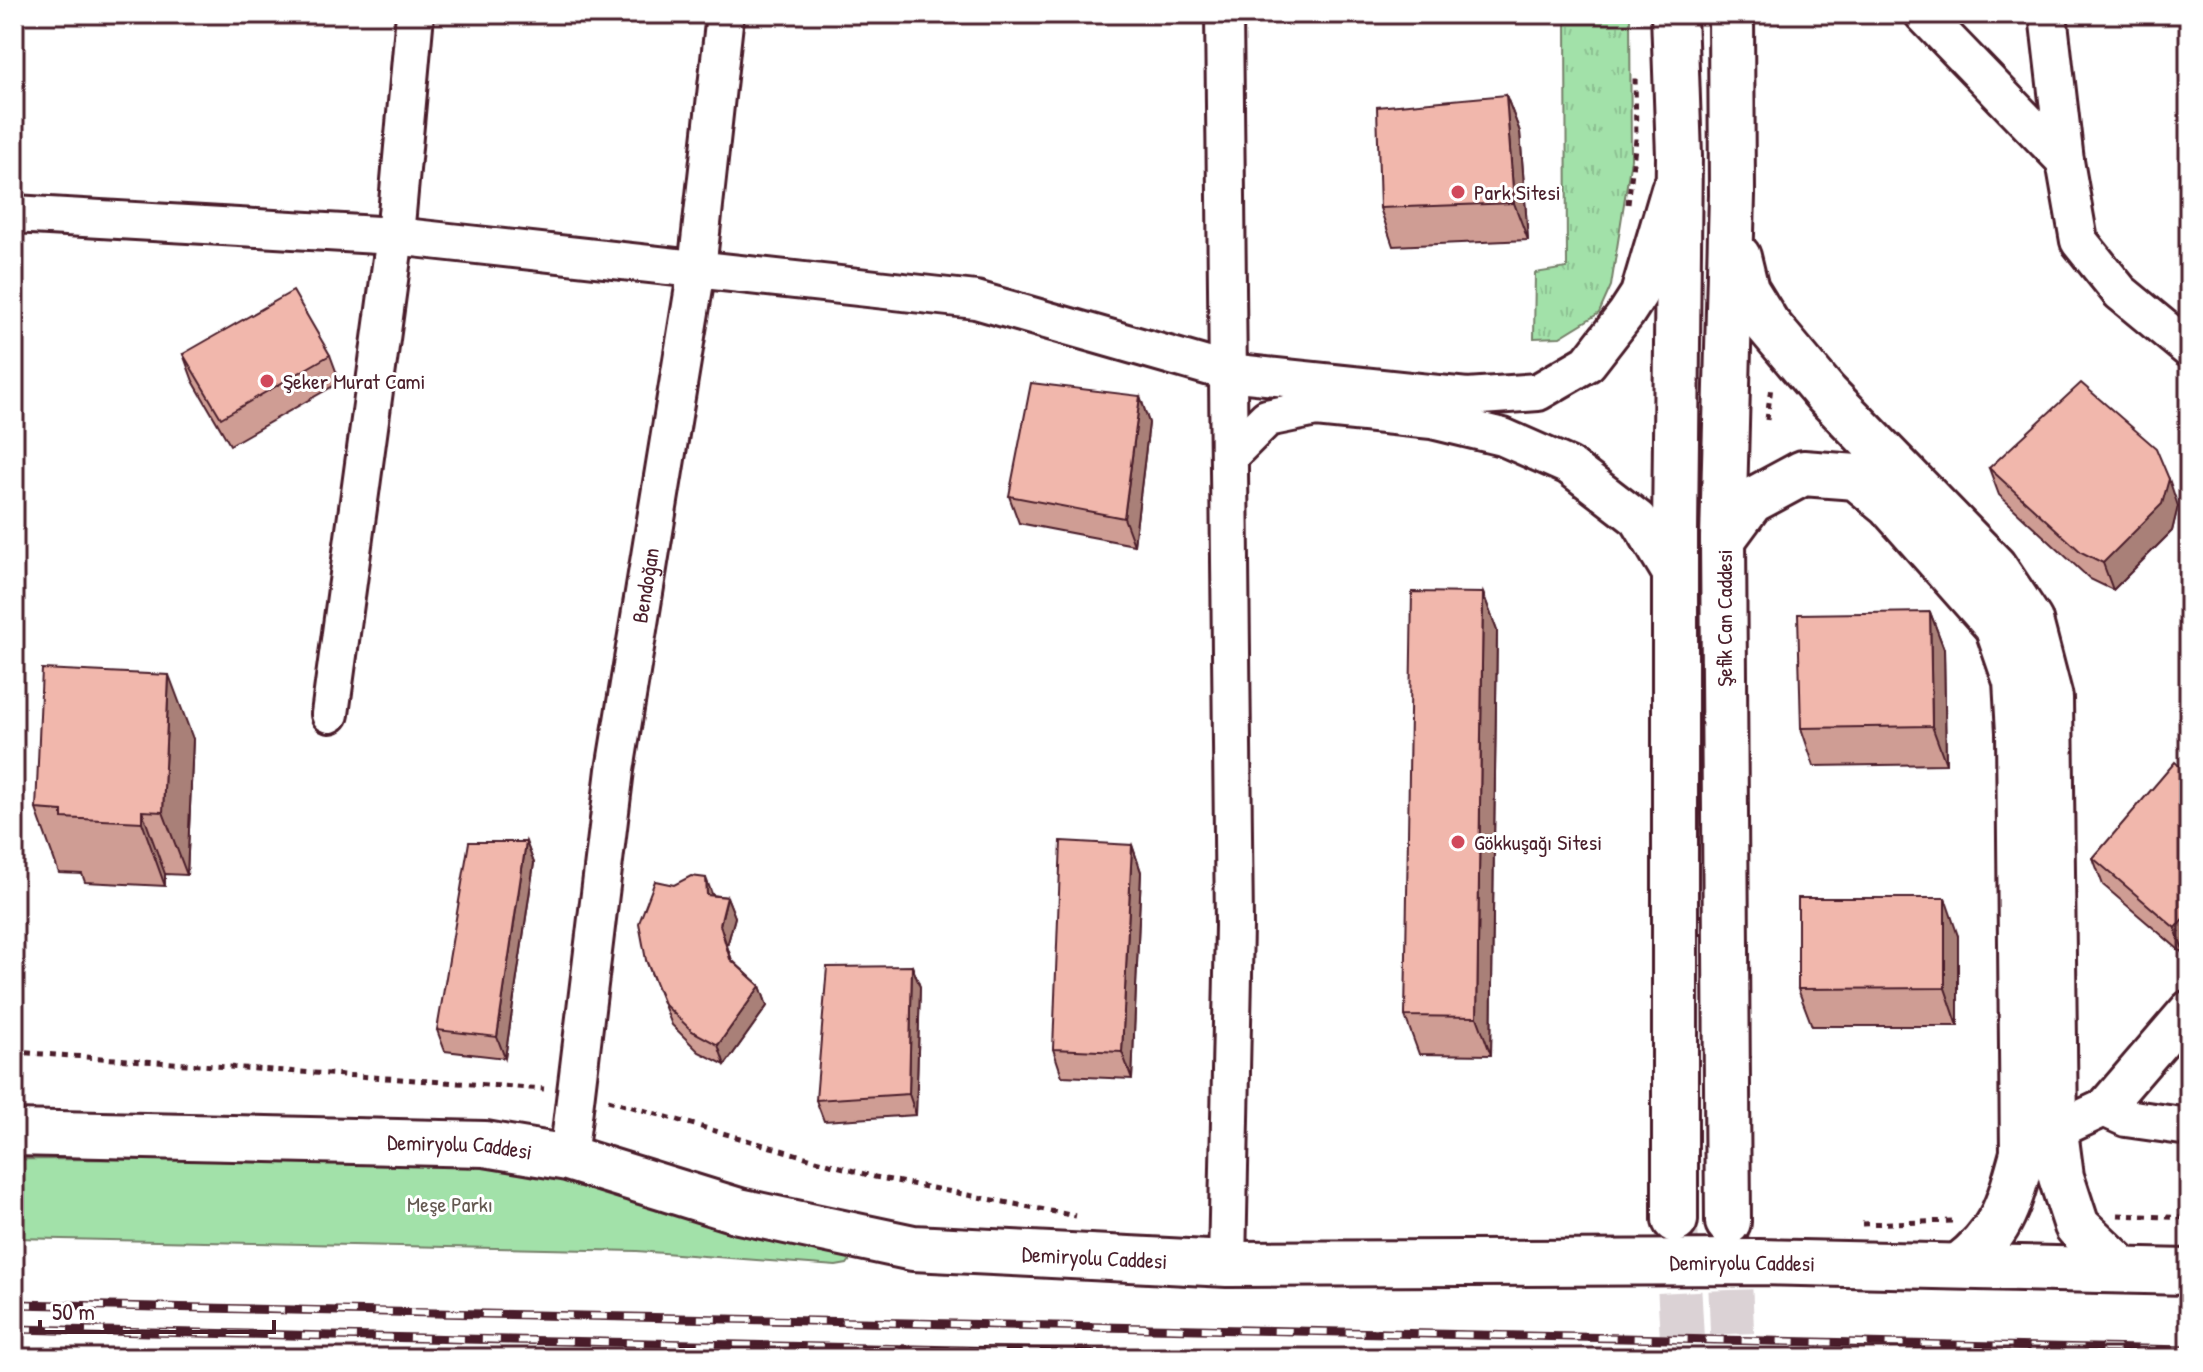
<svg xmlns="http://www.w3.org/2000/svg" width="2203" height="1372" viewBox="0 0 2203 1372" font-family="'Patrick Hand',sans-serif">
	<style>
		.grass { fill: url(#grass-tufts); stroke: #76806a; stroke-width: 2 }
		.park { fill: #a2e1a9; stroke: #76806a; stroke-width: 2 }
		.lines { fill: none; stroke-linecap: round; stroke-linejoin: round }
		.secondary-tunnel { stroke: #dbd2d5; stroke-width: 44; stroke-dasharray: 44 22; stroke-linecap: butt }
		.street-casing { stroke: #4a1f2b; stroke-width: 42 }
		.secondary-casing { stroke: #4a1f2b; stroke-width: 50 }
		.path { stroke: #4a1f2b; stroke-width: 5; stroke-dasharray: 6 6; stroke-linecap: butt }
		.street { stroke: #fff; stroke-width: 36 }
		.secondary { stroke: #fff; stroke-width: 44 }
		.rail-casing { stroke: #4a1f2b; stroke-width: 9 }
		.rail { stroke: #fff; stroke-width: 6; stroke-dasharray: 18; stroke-linecap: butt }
		.wall { fill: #cf9d94; stroke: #4a1f2b; stroke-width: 2 }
		.shaded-wall { fill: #a98078; stroke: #4a1f2b; stroke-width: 2 }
		.building { fill: #f1b7ac; stroke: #4a1f2b; stroke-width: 2 }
		.poi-dot { fill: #d1495b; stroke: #fff; stroke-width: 3 }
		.labels { text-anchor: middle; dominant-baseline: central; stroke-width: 6; stroke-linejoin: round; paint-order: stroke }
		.poi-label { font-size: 22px; fill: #4a1f2b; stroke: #fff; text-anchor: start }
		.street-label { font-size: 22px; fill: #4a1f2b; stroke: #fff }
		.park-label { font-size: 22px; fill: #645951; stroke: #fff }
	</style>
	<defs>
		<pattern id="grass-tufts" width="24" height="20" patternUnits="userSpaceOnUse" patternTransform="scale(2)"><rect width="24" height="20" fill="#a2e1a9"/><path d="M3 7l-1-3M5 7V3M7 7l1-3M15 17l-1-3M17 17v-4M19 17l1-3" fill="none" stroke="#8dc192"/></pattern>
	</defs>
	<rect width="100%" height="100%" fill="#fff"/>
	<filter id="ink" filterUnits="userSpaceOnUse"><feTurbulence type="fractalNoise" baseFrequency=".0125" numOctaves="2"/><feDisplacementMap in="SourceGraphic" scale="16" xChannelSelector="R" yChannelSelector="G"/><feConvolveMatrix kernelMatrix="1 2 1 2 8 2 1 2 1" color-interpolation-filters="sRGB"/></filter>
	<g filter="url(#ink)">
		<polygon class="grass" points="1566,14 1630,14 1631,159 1611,286 1599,313 1560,337 1534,338 1535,273 1567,268"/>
		<polygon class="park" points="14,1159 471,1161 594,1184 849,1255 850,1260 847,1264 836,1266 637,1251 14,1238"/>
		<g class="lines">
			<g class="secondary-tunnel">
				<polyline points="1728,1224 1733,1358"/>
				<polyline points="1676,1226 1683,1358"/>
			</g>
			<g class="street-casing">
				<g id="street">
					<polyline points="1224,14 1234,926 1227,1264"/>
					<polyline points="1923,14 2065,161 2079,241 2120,292 2189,349"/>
					<polyline points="2048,14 2065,161"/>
					<polyline points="14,214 395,236 976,300 1228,372 1467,397 1538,392 1588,363 1626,314 1639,294 1670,189"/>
					<polyline points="1229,456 1267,418 1316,408 1432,420 1503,437 1569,466 1638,519 1676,582"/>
					<polyline points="330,714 395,236 415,14"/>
					<polyline points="2104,1108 2126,1118 2189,1127"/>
					<polyline points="2055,1131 2104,1108 2189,1009"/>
					<path id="s1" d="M 568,1158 L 615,770 L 697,269 L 725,14"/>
				</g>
			</g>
			<g class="secondary-casing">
				<g id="secondary">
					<polyline points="1674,14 1679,156 1675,532 1675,1220"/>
					<polyline points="1738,257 1746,290 1767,324 1826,394 1994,567 2030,621 2050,698 2055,1131 2061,1177 2077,1226 2123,1270"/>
					<path d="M 1723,539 L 1751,501 L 1803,473 L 1856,477 L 1889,504 L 1997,626 L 2016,681 L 2019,732 L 2023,1153 C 2009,1203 2003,1233 1959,1266"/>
					<path id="s2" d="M 14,1133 L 485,1144 L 568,1158 L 739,1211 L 913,1248 L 1227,1264 L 1759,1262 L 2189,1272"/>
					<polyline points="1728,1222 1723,539 1732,195 1731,14"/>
				</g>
			</g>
			<g class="path">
				<polyline points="1628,204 1636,139 1635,75"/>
				<polyline points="1767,420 1771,386"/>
				<polyline points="14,1052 544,1089"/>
				<polyline points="608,1100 875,1177 1076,1216"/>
				<polyline points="2118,1215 2189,1218"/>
				<polyline points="1862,1224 1952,1221"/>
			</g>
			<use href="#street" class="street"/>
			<use href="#secondary" class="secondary"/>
			<g class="rail-casing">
				<g id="rail">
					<polyline points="14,1304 2189,1350"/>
					<polyline points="14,1329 1322,1358"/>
					<polyline points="14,1355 135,1358"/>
				</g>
			</g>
			<use href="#rail" class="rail"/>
		</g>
		<g class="wall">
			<polygon points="1506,95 1520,132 1528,240 1393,246 1380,208"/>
			<polygon points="183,354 330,355 340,382 230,445 193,381"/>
			<polygon points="1140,396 1149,423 1134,545 1019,523 1009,496"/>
			<polygon points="1989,468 2178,506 2172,531 2113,590 2090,579 1999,495"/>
			<polygon points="1483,593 1497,631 1491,1055 1419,1054 1405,1016"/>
			<polygon points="1930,612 1944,649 1946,764 1814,766 1801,728"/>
			<polygon points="193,739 187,875 165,874 165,886 85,882 82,874 59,873 36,809"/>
			<polygon points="2189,774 2189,950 2185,955 2103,885 2093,858"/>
			<polygon points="526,842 534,863 505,1058 445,1051 437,1030"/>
			<polygon points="1132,845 1141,872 1132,1079 1062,1076 1053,1049"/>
			<polygon points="712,895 727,897 735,917 727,946 732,960 760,986 767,1006 725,1065 699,1052 672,1025 646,960"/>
			<polygon points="1958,936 1958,1026 1812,1026 1798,989"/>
			<polygon points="912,966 920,987 916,1115 824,1121 816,1100"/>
		</g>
		<g class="shaded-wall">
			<polygon points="1506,95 1520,132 1528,240 1514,203"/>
			<polygon points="1140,396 1149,423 1134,545 1124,518"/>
			<polygon points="2169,479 2178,506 2172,531 2113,590 2103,563"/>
			<polygon points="1483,593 1497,631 1491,1055 1477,1017"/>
			<polygon points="1930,612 1944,649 1946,764 1932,726"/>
			<polygon points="169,675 193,739 187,875 163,812"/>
			<polygon points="142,811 165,874 165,886 142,822"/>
			<polygon points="526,842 534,863 505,1058 497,1037"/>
			<polygon points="1132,845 1141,872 1132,1079 1122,1052"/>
			<polygon points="706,878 714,899 707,895"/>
			<polygon points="727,897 735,917 727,946 738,979 720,925"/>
			<polygon points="1945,898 1958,936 1958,1026 1945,988"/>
			<polygon points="2189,912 2189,950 2185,955 2175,928"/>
			<polygon points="912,966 920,987 916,1115 909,1094"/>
			<polygon points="760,986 767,1006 725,1065 718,1045"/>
		</g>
		<g class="building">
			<polygon points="1506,95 1514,203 1380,208 1377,107"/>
			<polygon points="293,291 330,355 221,418 183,354"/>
			<polygon points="1031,383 1140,396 1124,518 1009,496"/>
			<polygon points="2081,383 2156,448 2169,479 2162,504 2103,563 2081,552 1989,468"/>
			<polygon points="1412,592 1483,593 1477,1017 1405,1016"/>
			<polygon points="1930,612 1932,726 1801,728 1798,614"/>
			<polygon points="42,669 169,675 163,812 142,811 142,822 62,818 62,811 36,809"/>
			<polygon points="2175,762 2189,774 2189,912 2175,928 2093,858"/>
			<polygon points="1061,841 1132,845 1122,1052 1053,1049"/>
			<polygon points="469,842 526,842 497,1037 437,1030"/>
			<polygon points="691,876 706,878 707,895 727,897 720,925 730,959 760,986 718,1045 692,1031 664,1004 646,960 639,923 655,881 674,885"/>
			<polygon points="1798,898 1945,898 1945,988 1798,989"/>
			<polygon points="912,966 909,1094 816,1100 827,967"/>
		</g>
	</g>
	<g class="poi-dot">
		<circle cx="1458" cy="192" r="8"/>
		<circle cx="267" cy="381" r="8"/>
		<circle cx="1458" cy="842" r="8"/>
	</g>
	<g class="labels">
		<g class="poi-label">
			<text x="1474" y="192">Park Sitesi</text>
			<text x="283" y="381">Şeker Murat Cami</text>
			<text x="1474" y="842">Gökkuşağı Sitesi</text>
		</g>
		<g class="street-label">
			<text stroke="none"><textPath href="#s1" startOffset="578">Bendoğan</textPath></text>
			<text transform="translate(1724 618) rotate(-90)">Şefik Can Caddesi</text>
			<text stroke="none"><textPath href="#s2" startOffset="446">Demiryolu Caddesi</textPath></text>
			<text stroke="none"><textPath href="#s2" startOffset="1094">Demiryolu Caddesi</textPath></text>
			<text stroke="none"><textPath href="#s2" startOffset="1742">Demiryolu Caddesi</textPath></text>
		</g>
		<g class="park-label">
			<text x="450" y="1204">Meşe Parkı</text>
		</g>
	</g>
	<rect width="2203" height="1372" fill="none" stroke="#fff" stroke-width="48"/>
	<rect x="24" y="24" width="2155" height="1324" fill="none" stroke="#4a1f2b" stroke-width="3" filter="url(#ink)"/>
	<path d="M40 1320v12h234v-12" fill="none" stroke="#4a1f2b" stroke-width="4"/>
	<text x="52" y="1320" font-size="24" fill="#4a1f2b" stroke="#ffffff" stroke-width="6" paint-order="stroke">50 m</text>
</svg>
